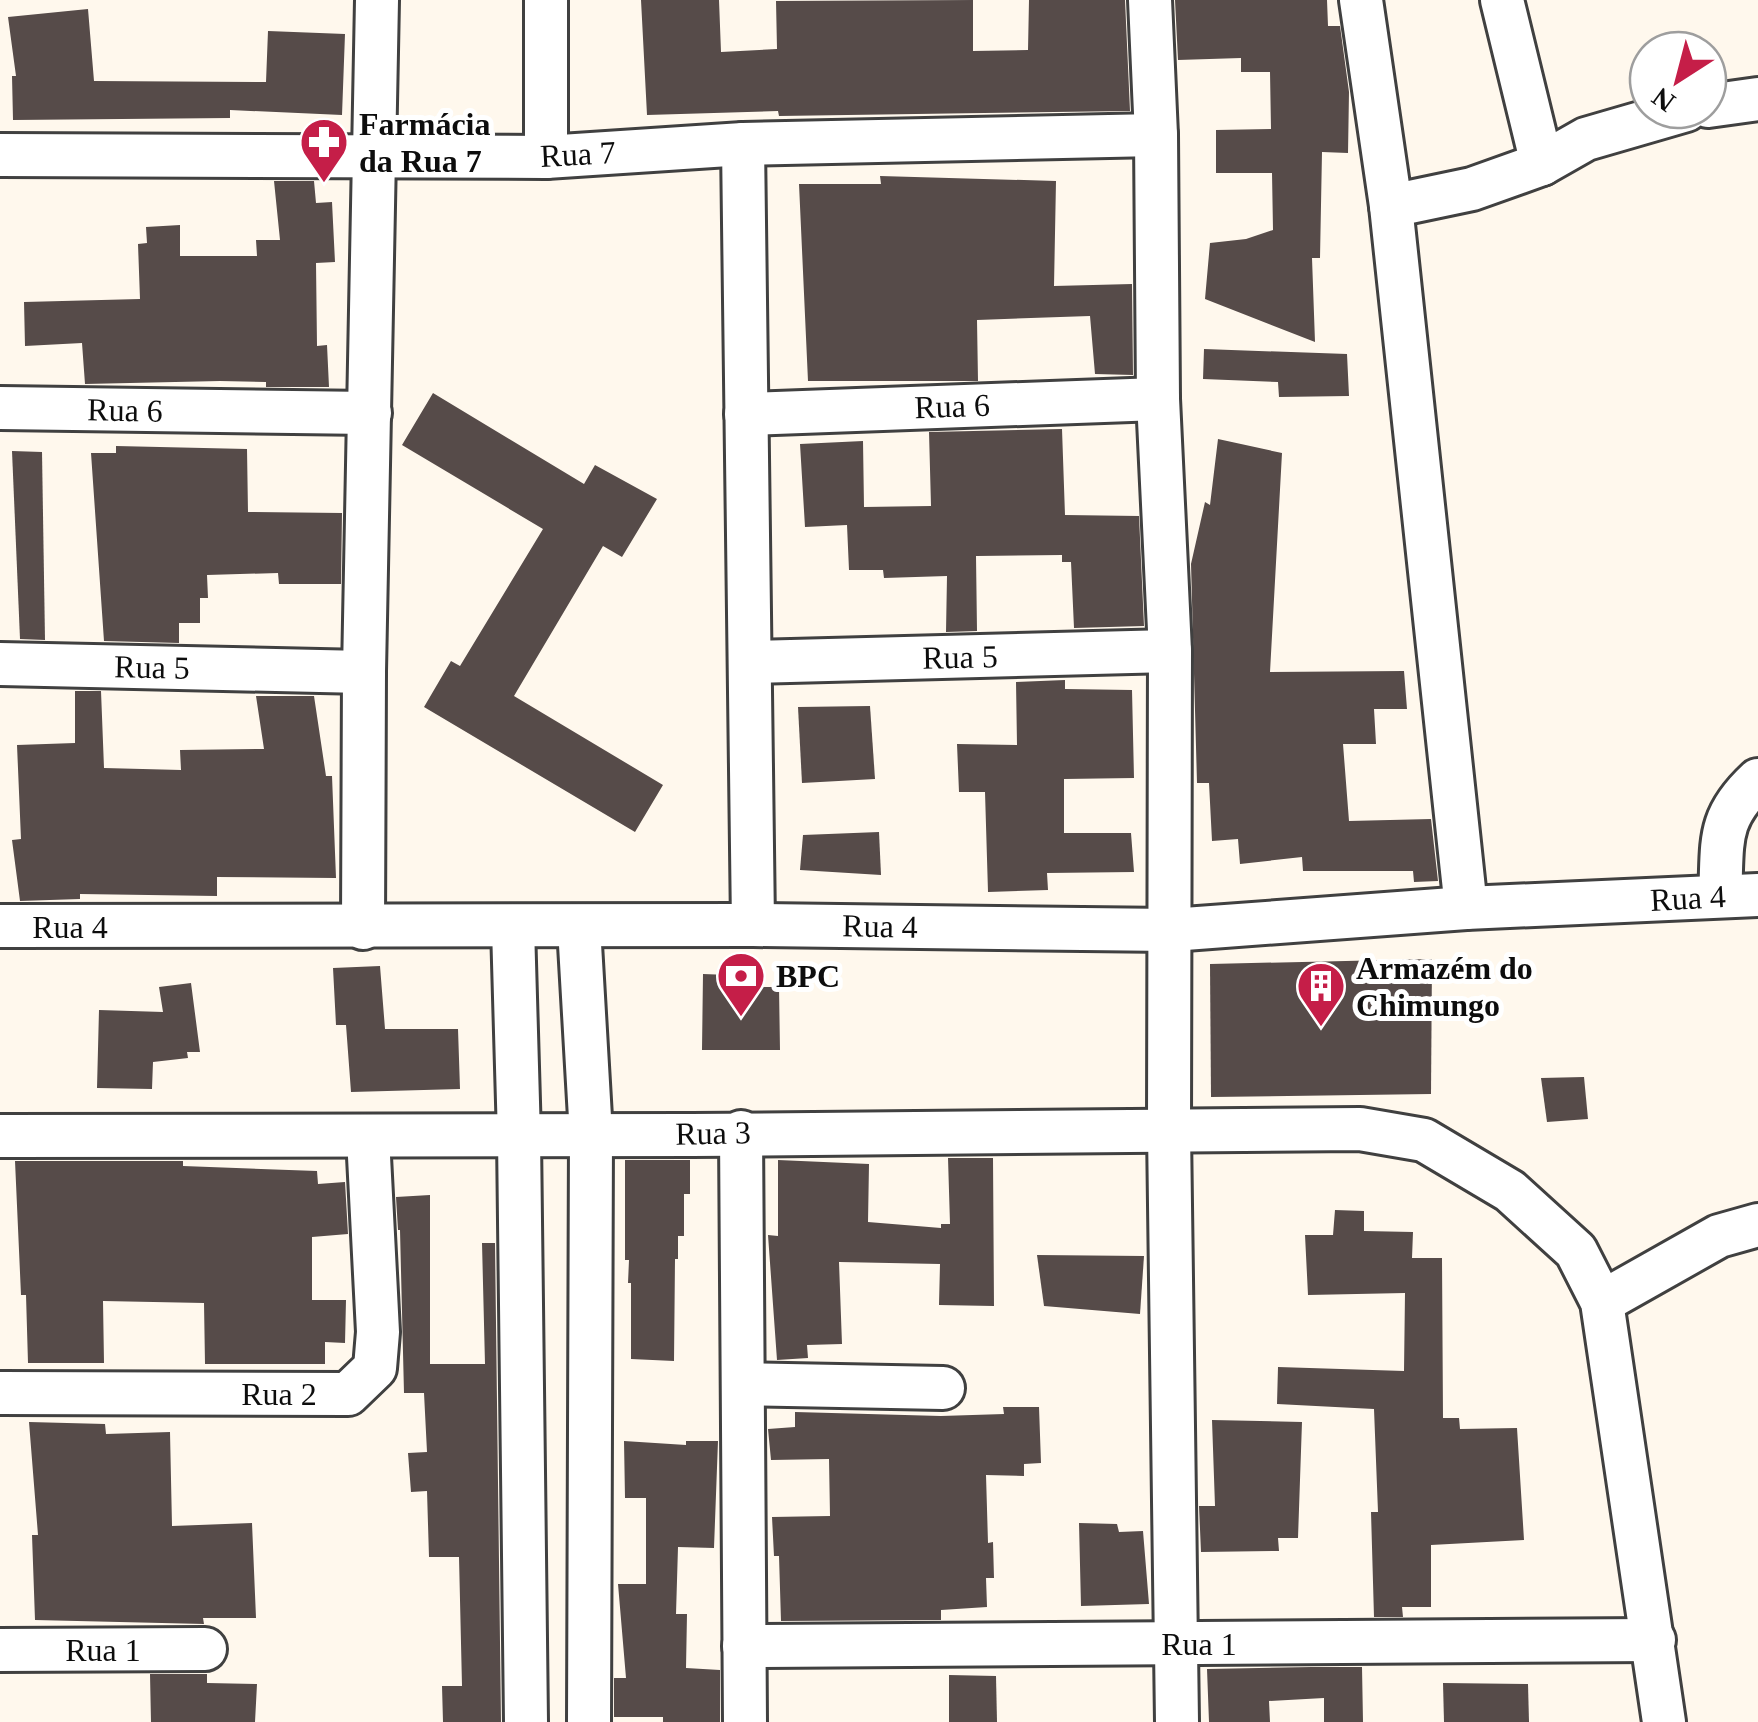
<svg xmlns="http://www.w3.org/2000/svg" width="1758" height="1722" viewBox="0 0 1758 1722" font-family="Georgia,serif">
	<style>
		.building { fill: #564b49 }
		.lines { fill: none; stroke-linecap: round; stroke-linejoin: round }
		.minor-casing { stroke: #404040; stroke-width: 48 }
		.minor { stroke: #fff; stroke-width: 42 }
		.labels { text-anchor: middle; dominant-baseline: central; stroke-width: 10; stroke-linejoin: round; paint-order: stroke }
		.poi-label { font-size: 32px; font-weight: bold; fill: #0d0d0d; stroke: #fff; text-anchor: start }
		.street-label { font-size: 32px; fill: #0d0d0d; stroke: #fff }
	</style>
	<rect width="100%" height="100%" fill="#fff8ed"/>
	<g class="building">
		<polygon points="641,0 719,0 721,52 777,49 776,1 973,0 973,51 1028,50 1029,0 1125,0 1130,111 779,116 778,111 647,115"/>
		<polygon points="1175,0 1327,0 1328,26 1340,26 1349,92 1348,153 1322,152 1320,258 1312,258 1315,342 1205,299 1210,243 1246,239 1273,230 1272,173 1216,173 1216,130 1271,129 1270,72 1241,72 1241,58 1178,60"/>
		<polygon points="88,9 94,81 266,82 268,31 345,34 342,115 230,110 230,118 13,120 12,76 16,76 8,17"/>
		<polygon points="880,176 1056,181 1054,286 1132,284 1133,375 1095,374 1090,316 977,320 978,381 808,381 799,184 881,184"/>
		<polygon points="274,181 314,181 316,203 332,202 335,262 316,263 317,346 327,345 329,387 266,387 266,382 220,381 85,384 82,343 25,346 24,302 140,299 138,244 147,243 146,227 180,225 180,256 257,256 256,240 280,240"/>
		<polygon points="1204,349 1347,354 1349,396 1279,397 1278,382 1203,379"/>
		<polygon points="433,393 584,484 595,465 657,499 622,557 603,546 514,696 663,785 635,832 424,707 451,661 460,666 543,529 402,445"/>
		<polygon points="1062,429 1065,515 1139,516 1144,626 1074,628 1071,562 1062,562 1062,555 976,556 977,631 946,632 947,576 884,578 883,570 849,570 847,525 805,527 800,444 863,441 864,507 931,506 929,432"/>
		<polygon points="1218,439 1282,453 1270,672 1404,671 1407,709 1374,709 1376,744 1343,744 1349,821 1431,819 1438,881 1414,882 1413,871 1303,871 1302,857 1240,864 1238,839 1212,841 1209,783 1197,783 1191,564 1205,502 1210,505"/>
		<polygon points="116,446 247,449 248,512 342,513 341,584 279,584 278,573 207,575 208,598 200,598 200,623 179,623 179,643 104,641 91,453 116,453"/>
		<polygon points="12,451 42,452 45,640 20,639"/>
		<polygon points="1065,680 1065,689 1132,690 1134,778 1064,779 1064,833 1131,833 1134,872 1047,873 1048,890 988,892 985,792 959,792 957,744 1017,745 1016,682"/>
		<polygon points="75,691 101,691 104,768 181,770 180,750 264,749 256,696 314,696 326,776 332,776 336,878 217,877 217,896 80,894 80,899 20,901 12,840 21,839 17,745 75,743"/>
		<polygon points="870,706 875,779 802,783 798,707"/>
		<polygon points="879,832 881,875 800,870 803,835"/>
		<polygon points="1432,959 1431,1094 1211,1097 1210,964"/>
		<polygon points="380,966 385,1029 458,1029 460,1089 351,1092 346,1025 336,1025 333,968"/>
		<polygon points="703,974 729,975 730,987 779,987 780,1050 702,1050"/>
		<polygon points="191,983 200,1052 187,1052 188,1058 153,1062 152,1089 97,1088 99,1010 163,1012 159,987"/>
		<polygon points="1584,1077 1588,1119 1547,1122 1541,1078"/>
		<polygon points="948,1158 993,1158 994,1306 939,1305 940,1264 839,1262 842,1344 807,1345 808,1358 777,1360 768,1235 778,1236 778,1160 869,1164 868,1222 941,1228 941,1224 950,1224"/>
		<polygon points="625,1160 690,1160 690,1194 684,1194 684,1236 678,1236 678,1259 675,1259 674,1361 631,1359 631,1283 628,1283 629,1260 625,1260"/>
		<polygon points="15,1161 183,1161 183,1166 317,1171 318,1184 345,1182 348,1234 312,1237 312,1300 346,1300 345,1343 325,1342 325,1364 205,1364 204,1303 103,1301 104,1363 28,1363 26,1295 21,1295"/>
		<polygon points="430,1195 430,1364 485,1364 482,1243 495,1243 501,1722 443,1722 442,1686 462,1686 459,1557 429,1557 427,1491 411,1492 408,1453 427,1452 424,1393 404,1393 400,1230 398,1230 396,1197"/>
		<polygon points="1335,1210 1364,1211 1364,1231 1413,1232 1412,1258 1442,1258 1443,1418 1459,1418 1460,1429 1517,1428 1524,1540 1431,1545 1431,1607 1402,1607 1403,1617 1374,1617 1371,1512 1378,1512 1374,1409 1277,1404 1278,1367 1404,1371 1405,1293 1308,1295 1305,1235 1333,1235"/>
		<polygon points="1037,1255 1144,1256 1140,1314 1044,1306"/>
		<polygon points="1003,1407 1039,1407 1041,1463 1024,1464 1024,1476 986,1475 988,1543 993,1542 994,1578 986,1578 987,1607 941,1610 941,1620 781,1621 779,1556 774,1556 772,1517 830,1516 829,1459 771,1460 768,1429 795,1427 795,1412 941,1416 1004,1414"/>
		<polygon points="1212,1420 1302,1422 1298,1538 1278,1538 1279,1551 1201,1552 1199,1506 1215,1506"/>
		<polygon points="29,1422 105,1424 106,1434 170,1432 172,1526 252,1523 256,1618 203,1618 204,1624 35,1620 32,1535 38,1535"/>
		<polygon points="624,1441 686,1445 686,1441 718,1441 714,1548 678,1547 676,1614 687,1614 686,1668 720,1670 720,1722 663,1722 663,1717 614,1717 614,1678 626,1678 618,1584 646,1584 646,1498 625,1498"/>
		<polygon points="1079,1523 1117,1524 1119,1532 1143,1531 1149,1604 1081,1606"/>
		<polygon points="1312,1667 1362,1667 1363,1722 1324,1722 1324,1698 1269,1701 1270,1722 1209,1722 1207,1669"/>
		<polygon points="150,1674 207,1674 207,1683 257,1684 255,1722 151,1722"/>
		<polygon points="949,1675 996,1676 997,1722 949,1722"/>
		<polygon points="1443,1683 1528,1684 1529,1722 1444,1722"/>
	</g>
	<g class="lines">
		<g class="minor-casing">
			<g id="minor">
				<polyline points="1150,0 1156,135 1158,399 1170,651 1169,1131 1177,1722"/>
				<polyline points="1361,0 1391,206 1466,908"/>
				<polyline points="1502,0 1542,164"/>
				<polyline points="1708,106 1758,99"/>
				<polyline points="743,144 753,925"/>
				<polyline points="0,155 546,157 743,144 1156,135"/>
				<polyline points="546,157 546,0"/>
				<polyline points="1391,206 1472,189 1542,164 1586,139 1686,110"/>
				<polyline points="0,408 370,413"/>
				<polyline points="746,414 1158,399"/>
				<polyline points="750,662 1170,651"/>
				<polyline points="0,664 364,672"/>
				<path d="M 1720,896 C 1723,842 1716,819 1758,780"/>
				<polyline points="0,926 753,925 1171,930 1466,908 1758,895"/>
				<polyline points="513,927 519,1137 526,1722"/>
				<polyline points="579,927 591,1135 589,1722"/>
				<polyline points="363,928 364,672 377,0"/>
				<polyline points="741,1132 745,1722"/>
				<path d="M 0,1136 C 453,1137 907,1135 1360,1129 L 1424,1140 L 1510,1191 L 1576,1251 L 1602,1302 L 1664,1722"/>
				<polyline points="1602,1302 1719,1236 1758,1225"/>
				<polyline points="743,1384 943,1388"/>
				<polyline points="0,1393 348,1394 375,1368 378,1332 368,1137"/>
				<polyline points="744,1646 1654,1640"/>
				<polyline points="0,1650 205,1649"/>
			</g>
		</g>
		<use href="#minor" class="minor"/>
	</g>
	<defs>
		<g id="pharmacy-pin" transform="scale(2.5)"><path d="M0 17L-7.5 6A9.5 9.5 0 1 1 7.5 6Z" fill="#c51e48" stroke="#fff"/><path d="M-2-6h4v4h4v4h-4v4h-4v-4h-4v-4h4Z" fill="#fff"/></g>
		<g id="bank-pin" transform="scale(2.5)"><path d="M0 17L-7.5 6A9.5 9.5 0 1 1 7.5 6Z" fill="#c51e48" stroke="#fff"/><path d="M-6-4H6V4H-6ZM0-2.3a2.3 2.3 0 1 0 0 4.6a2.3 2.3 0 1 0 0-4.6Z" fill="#fff"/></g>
		<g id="building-pin" transform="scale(2.5)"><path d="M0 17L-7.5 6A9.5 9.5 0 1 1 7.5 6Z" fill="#c51e48" stroke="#fff"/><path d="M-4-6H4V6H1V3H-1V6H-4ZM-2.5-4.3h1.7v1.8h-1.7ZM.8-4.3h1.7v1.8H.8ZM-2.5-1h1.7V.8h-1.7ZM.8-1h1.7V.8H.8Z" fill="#fff"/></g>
	</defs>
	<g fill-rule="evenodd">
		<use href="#pharmacy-pin" x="324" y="142"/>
		<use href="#bank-pin" x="741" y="976"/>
		<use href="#building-pin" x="1321" y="986"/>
	</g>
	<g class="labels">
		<g class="poi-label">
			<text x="359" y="124">Farmácia<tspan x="359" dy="37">da Rua 7</tspan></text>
			<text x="1356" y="968">Armazém do<tspan x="1356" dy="37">Chimungo</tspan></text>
			<text x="776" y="976">BPC</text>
		</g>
		<g class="street-label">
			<text transform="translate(578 154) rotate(-3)">Rua 7</text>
			<text transform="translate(952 406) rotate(-2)">Rua 6</text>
			<text transform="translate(125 410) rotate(1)">Rua 6</text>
			<text transform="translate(960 657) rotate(-1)">Rua 5</text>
			<text transform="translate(152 667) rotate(1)">Rua 5</text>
			<text transform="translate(1688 898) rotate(-3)">Rua 4</text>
			<text transform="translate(880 926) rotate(1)">Rua 4</text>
			<text x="70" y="927">Rua 4</text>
			<text transform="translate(713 1133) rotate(-1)">Rua 3</text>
			<text x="279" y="1394">Rua 2</text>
			<text x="1199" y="1644">Rua 1</text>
			<text x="103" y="1650">Rua 1</text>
		</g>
	</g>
	<g transform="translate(1678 80) rotate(216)"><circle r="48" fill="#ffffff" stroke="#9e9e9e" stroke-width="2.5"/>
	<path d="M0-8L18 38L0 25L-18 38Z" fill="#c51e48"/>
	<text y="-15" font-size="28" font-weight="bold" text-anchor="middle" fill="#0d0d0d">N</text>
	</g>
</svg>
